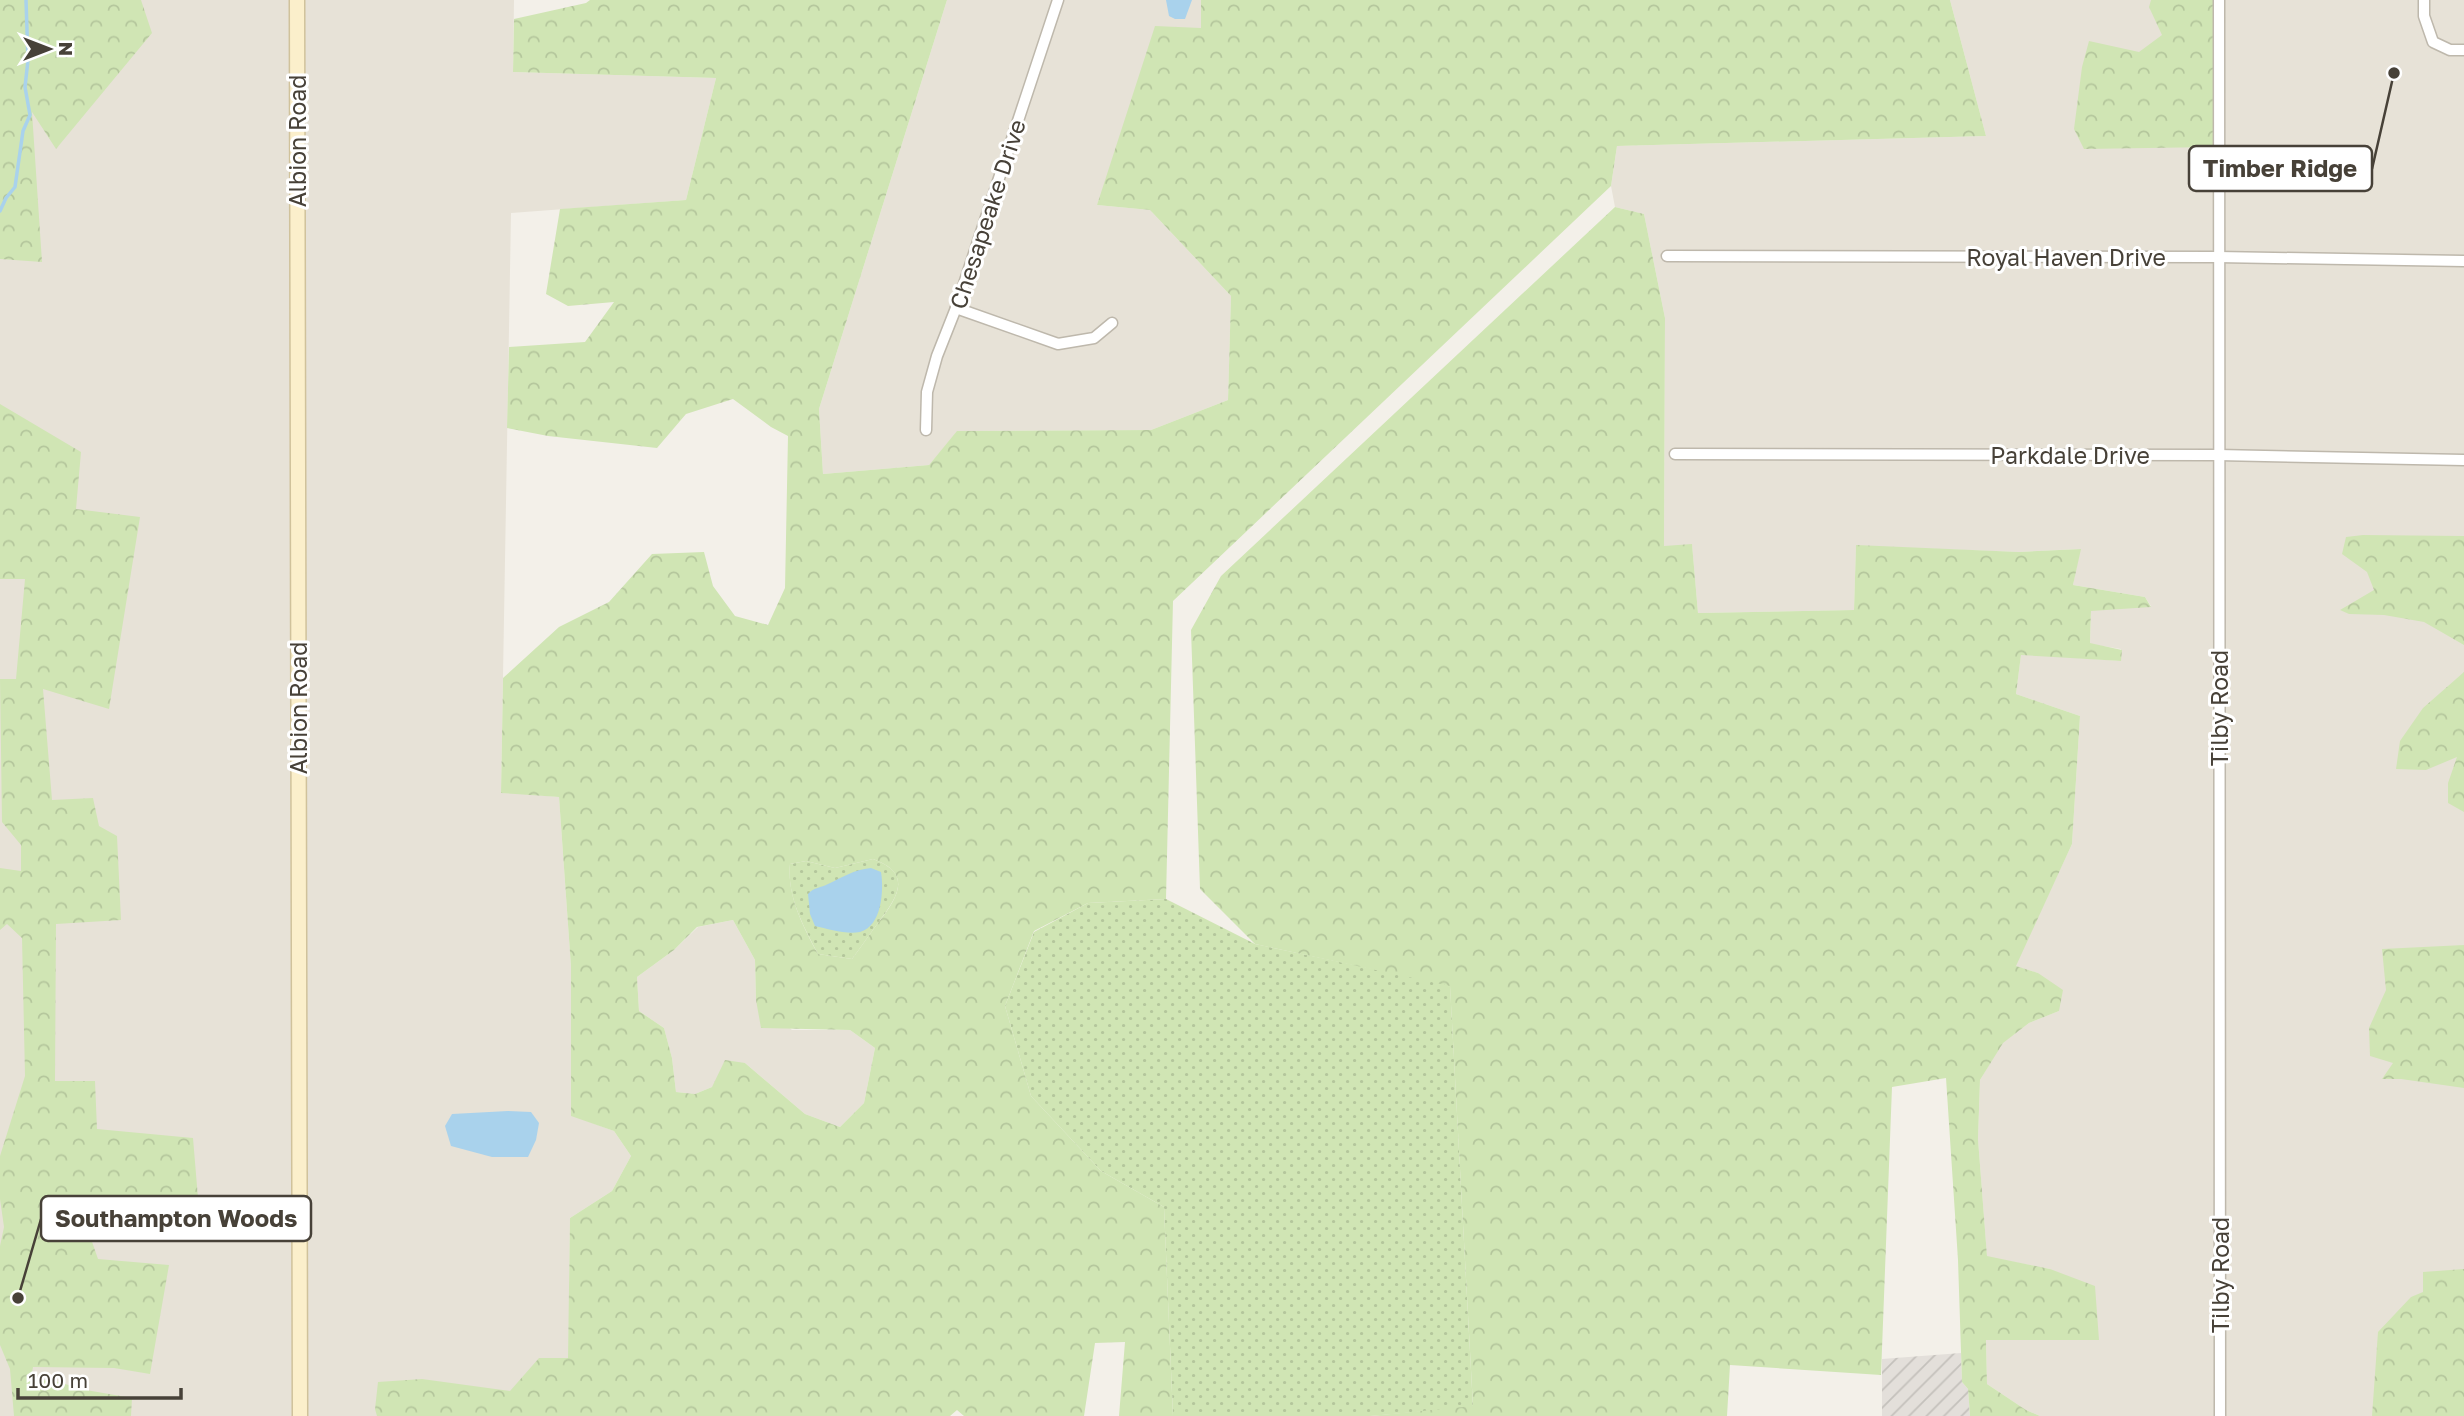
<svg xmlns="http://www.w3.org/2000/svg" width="2464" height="1416" viewBox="0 0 2464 1416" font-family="'Golos Text',sans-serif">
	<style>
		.residential { fill: #e7e2d7 }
		.industrial { fill: url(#industrial-furrows) }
		.grass { fill: url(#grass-dots) }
		.forest { fill: url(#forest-crowns); fill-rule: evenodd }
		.water { fill: #a9d2ec }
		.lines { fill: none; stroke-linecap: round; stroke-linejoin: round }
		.stream { stroke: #a9d2ec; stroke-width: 3.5 }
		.street-casing { stroke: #beb8ac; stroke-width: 13 }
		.secondary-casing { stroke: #d0c29b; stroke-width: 17 }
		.street { stroke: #fff; stroke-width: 10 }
		.secondary { stroke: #fbefcb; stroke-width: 14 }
		.labels { text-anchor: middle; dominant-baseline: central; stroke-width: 6; stroke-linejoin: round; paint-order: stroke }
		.street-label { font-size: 23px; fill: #474138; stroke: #fff }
		.leader { fill: none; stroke: #474138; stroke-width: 2.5 }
		.callout-dot { fill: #474138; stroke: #fff; stroke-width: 2.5 }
		.callout { fill: #fff; stroke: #474138; stroke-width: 2.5 }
		.callout-label { font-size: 24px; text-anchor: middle; font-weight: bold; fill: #474138 }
	</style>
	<defs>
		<pattern id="industrial-furrows" width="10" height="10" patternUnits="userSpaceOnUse" patternTransform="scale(1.75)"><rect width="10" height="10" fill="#e3dfda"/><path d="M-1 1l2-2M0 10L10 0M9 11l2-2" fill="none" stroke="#c4c1bc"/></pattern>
		<pattern id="grass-dots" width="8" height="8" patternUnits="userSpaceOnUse" patternTransform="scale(1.75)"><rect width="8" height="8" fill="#d0e5b4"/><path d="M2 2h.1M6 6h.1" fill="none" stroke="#b4c69c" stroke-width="1.8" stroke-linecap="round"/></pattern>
		<pattern id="forest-crowns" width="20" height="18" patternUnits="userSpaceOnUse" patternTransform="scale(1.75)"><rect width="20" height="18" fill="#d0e5b4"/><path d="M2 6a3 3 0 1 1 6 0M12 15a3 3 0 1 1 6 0" fill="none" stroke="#b4c69c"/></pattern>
	</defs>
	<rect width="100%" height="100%" fill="#f3f0e9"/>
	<g class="residential">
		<polygon points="0,0 291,0 294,1416 0,1416"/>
		<polygon points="303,0 514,0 513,72 716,78 686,200 511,213 501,792 559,797 571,967 571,1115 614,1131 631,1156 612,1191 570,1218 568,1416 306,1416"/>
		<polygon points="947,0 1201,0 1201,28 1097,205 1150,210 1231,296 1228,400 1151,430 958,431 929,465 823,474 819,409"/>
		<polygon points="1950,0 2464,0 2464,1416 2040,1416 2026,1410 1987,1384 1986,1339 2099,1340 2050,1269 1987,1257 1978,1139 1980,1080 2002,1043 2029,1023 2059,1011 2038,973 2015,966 2072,844 2080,716 2016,694 2021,654 2121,661 2121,649 2090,644 2091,610 2151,606 2145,597 2073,585 2080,549 2019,552 1856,546 1854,610 1698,613 1692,545 1664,547 1665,318 1644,214 1615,207 1611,186 1617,146 1986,136"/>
		<polygon points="733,920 755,960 756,1000 792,1030 850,1030 875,1048 864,1103 840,1127 805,1114 745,1063 712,1087 695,1094 676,1092 672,1058 664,1028 639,1011 637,977 674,950 698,927"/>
	</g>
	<polygon class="industrial" points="1961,1353 1962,1382 1968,1389 1970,1416 1882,1416 1882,1359"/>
	<g class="grass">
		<path d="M 873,859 C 914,874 897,898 878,923 C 869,935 861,947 852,959 L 818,954 C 803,925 787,897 790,864 L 806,861 L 835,868 Z"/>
		<polygon points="1166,899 1255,944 1450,985 1473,1407 1370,1416 1173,1416 1164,1207 1101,1171 1031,1096 1005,1006 1034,932 1088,903"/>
	</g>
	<g class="forest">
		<polygon points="0,0 141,0 152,33 56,149 32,112 42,262 0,259"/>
		<path d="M 590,0 L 947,0 L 819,409 L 823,474 L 929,465 L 957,431 L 1151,430 L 1228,400 L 1231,296 L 1150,210 L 1097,205 L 1155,26 L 1201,28 L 1201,0 L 1950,0 L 1986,136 L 1617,146 L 1611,186 L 1173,601 L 1166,899 L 1088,903 L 1034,931 L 1005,1006 L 1031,1096 L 1101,1171 L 1164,1207 L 1173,1416 L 1119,1416 L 1125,1342 L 1095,1343 L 1084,1416 L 964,1416 L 957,1410 L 950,1416 L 377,1416 L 375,1409 L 378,1382 L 422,1379 L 510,1391 L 539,1358 L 568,1358 L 570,1218 L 612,1191 L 631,1156 L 614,1131 L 571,1116 L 571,967 L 559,797 L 501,793 L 503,678 L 559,627 L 609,602 L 652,554 L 704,552 L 713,586 L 735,616 L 768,625 L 785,588 L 788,436 L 771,427 L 733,399 L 686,414 L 657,448 L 548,436 L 507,428 L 509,347 L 585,342 L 614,302 L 568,306 L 546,294 L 560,209 L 686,200 L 716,78 L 513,72 L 514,19 L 586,3 ZM 873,859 C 914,874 897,898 878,923 C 869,935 861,947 852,959 L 818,954 C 803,926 787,896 790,864 L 806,861 L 835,868 ZM 733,920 L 755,960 L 756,1000 L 761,1028 L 850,1030 L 875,1048 L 864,1103 L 840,1127 L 805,1114 L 745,1063 L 725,1060 L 712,1087 L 695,1094 L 676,1092 L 672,1058 L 664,1028 L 639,1011 L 637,977 L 674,950 L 697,927 Z"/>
		<polygon points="2151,0 2213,0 2213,147 2084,149 2074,129 2082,67 2089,41 2139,52 2162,35 2149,7"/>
		<polygon points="1615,207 1644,214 1665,318 1664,546 1692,544 1698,613 1854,610 1856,545 2019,552 2081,549 2073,585 2145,597 2151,607 2091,611 2090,643 2122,650 2121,661 2021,655 2016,694 2080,716 2072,844 2016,966 2038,973 2063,990 2059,1011 2029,1023 2003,1043 1980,1080 1978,1139 1987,1256 2050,1269 2095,1286 2099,1340 1986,1340 1987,1384 2026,1410 2040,1416 1970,1416 1968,1389 1962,1382 1958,1260 1946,1078 1892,1087 1881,1375 1730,1365 1727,1416 1370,1416 1473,1406 1450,986 1255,944 1200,889 1191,630 1221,576"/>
		<polygon points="0,404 81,452 76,509 140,517 109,709 43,689 52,800 93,798 99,826 117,836 121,920 56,924 55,1081 95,1081 97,1129 193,1138 198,1198 161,1205 146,1236 89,1233 98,1259 169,1265 150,1374 114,1368 33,1367 31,1379 58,1382 86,1390 132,1398 131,1416 14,1416 10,1369 0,1345 0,1246 4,1227 0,1199 0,1156 25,1076 22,938 7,924 0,930 0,868 21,871 21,845 2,822 0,679 16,679 25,579 0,579"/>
		<polygon points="2363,535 2464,536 2464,645 2424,622 2384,615 2349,614 2340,610 2374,590 2367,572 2342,554 2346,537"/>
		<polygon points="2464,672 2464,812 2448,803 2448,783 2457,757 2426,770 2396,769 2400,741 2423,708"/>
		<polygon points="2464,945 2464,1088 2401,1079 2382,1079 2393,1063 2370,1056 2369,1028 2386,990 2382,949"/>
		<polygon points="2464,1269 2464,1416 2372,1416 2378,1332 2411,1297 2423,1292 2423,1272"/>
	</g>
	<g class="water">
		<polygon points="1166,0 1192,0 1185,19 1175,19 1169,16"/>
		<path d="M 871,868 L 881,872 C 884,890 882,926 860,932 C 847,935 828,929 815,926 L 810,914 L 808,894 C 814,887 821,888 828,884 C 843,877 853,870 871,868 Z"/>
		<polygon points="508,1111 531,1112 539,1123 536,1140 528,1157 492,1157 451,1146 445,1126 452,1114"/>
	</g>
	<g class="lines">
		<polyline class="stream" points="0,211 6,198 15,187 23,131 30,115 25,87 28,60 26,0"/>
		<g class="street-casing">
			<g id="street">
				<polyline points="2219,0 2220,1416"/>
				<polyline points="2424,0 2424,16 2433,42 2450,50 2464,50"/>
				<polyline points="1667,256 2218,257 2464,261"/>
				<polyline points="956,308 1058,344 1094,338 1112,323"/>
				<polyline points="926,430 927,392 937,356 956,308 1058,0"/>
				<polyline points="1675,454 2218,455 2464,460"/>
			</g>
		</g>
		<g class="secondary-casing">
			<polyline id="secondary" points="297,0 300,1416"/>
		</g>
		<use href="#street" class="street"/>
		<use href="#secondary" class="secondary"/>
	</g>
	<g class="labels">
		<g class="street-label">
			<text transform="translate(297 141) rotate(-90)">Albion Road</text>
			<text transform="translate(987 214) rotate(-72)">Chesapeake Drive</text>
			<text x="2066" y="257">Royal Haven Drive</text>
			<text x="2070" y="455">Parkdale Drive</text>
			<text transform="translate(298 708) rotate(-90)">Albion Road</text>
			<text transform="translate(2219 708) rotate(-90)">Tilby Road</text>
			<text transform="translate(2220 1275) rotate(-90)">Tilby Road</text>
		</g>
	</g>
	<path class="leader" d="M2394 73L2372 169M18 1298L41 1219"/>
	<g class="callout-dot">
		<circle cx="2394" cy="73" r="7"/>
		<circle cx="18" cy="1298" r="7"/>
	</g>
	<g class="callout">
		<rect x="2189" y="146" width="183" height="45" rx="7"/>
		<rect x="41" y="1196" width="270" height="45" rx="7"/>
	</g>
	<g class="callout-label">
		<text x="2280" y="177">Timber Ridge</text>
		<text x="176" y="1227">Southampton Woods</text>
	</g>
	<g transform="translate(49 49) rotate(90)" stroke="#ffffff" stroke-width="5" paint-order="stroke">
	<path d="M0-5L12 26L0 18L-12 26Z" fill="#474138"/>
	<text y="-10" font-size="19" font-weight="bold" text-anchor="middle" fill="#474138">N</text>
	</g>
	<path d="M18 1388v10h163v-10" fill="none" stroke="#474138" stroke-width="3.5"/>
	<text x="28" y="1388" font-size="21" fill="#474138" stroke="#ffffff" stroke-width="5" paint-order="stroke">100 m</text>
</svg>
